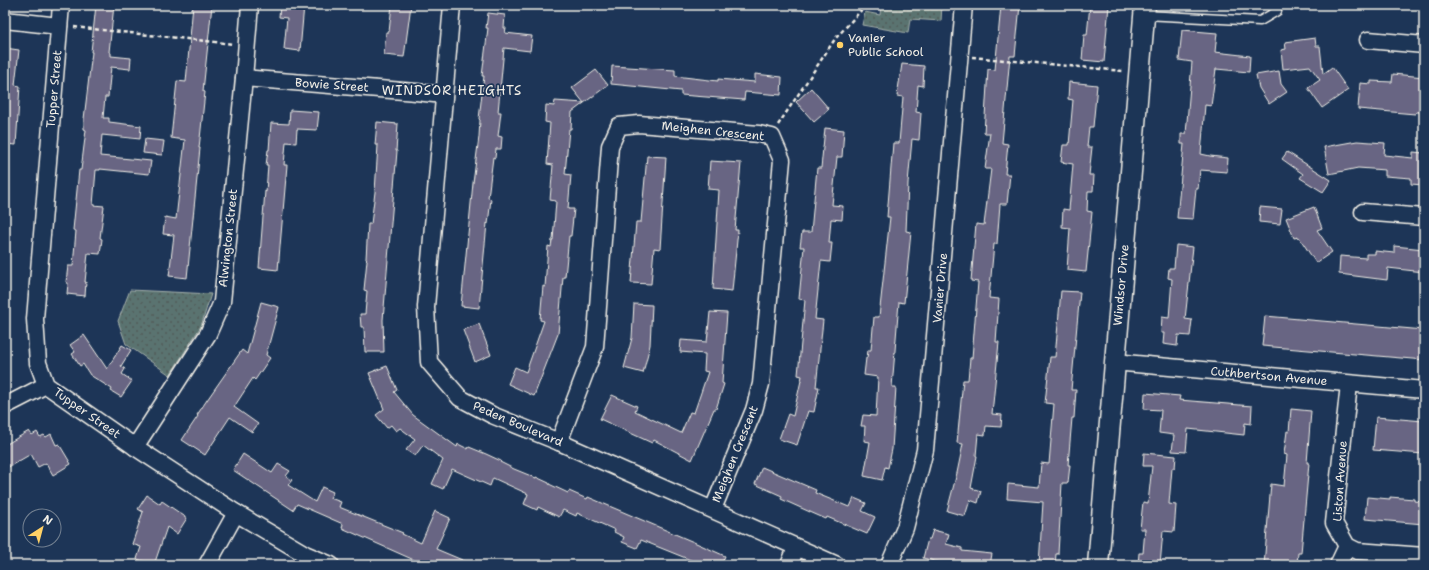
<svg xmlns="http://www.w3.org/2000/svg" width="1429" height="570" viewBox="0 0 1429 570" font-family="'Shantell Sans',sans-serif">
	<style>
		.green { fill: url(#green-dots); stroke: #a7b2ac }
		.building { fill: #686583; stroke: #f4f1e8 }
		.lines { fill: none; stroke-linecap: round; stroke-linejoin: round }
		.service-casing { stroke: #f4f1e8; stroke-width: 11 }
		.minor-casing { stroke: #f4f1e8; stroke-width: 19 }
		.tertiary-casing { stroke: #f4f1e8; stroke-width: 23 }
		.path { stroke: #f4f1e8; stroke-width: 2.5; stroke-dasharray: 4 3; stroke-linecap: butt }
		.service { stroke: #1d3557; stroke-width: 8 }
		.minor { stroke: #1d3557; stroke-width: 16 }
		.tertiary { stroke: #1d3557; stroke-width: 20 }
		.poi-dot { fill: #ffd166; stroke: #1d3557; stroke-width: 1.5 }
		.labels { text-anchor: middle; dominant-baseline: central; stroke-width: 3.5; stroke-linejoin: round; paint-order: stroke }
		.poi-label { font-size: 12px; fill: #f4f1e8; stroke: #1d3557; text-anchor: start }
		.street-label { font-size: 12px; fill: #f4f1e8; stroke: #1d3557 }
		.neighbourhood-label { font-size: 13px; letter-spacing: 1px; fill: #f4f1e8; stroke: #1d3557 }
	</style>
	<defs>
		<pattern id="green-dots" width="8" height="8" patternUnits="userSpaceOnUse"><rect width="8" height="8" fill="#5a736f"/><path d="M2 2h.1M6 6h.1" fill="none" stroke="#515b58" stroke-width="1.8" stroke-linecap="round"/></pattern>
	</defs>
	<rect width="100%" height="100%" fill="#1d3557"/>
	<filter id="ink" filterUnits="userSpaceOnUse"><feTurbulence type="fractalNoise" baseFrequency=".025" numOctaves="2"/><feDisplacementMap in="SourceGraphic" scale="8" xChannelSelector="R" yChannelSelector="G"/><feConvolveMatrix kernelMatrix="1 2 1 2 8 2 1 2 1" color-interpolation-filters="sRGB"/></filter>
	<g filter="url(#ink)">
		<g class="green">
			<polygon points="882,5 942,5 941,21 910,19 908,33 862,25 865,12 880,15 881,6"/>
			<polygon points="130,290 211,294 201,326 170,375 126,344 118,321"/>
		</g>
		<g class="building">
			<polygon points="96,5 114,5 109,52 111,53 111,56 131,58 130,69 111,67 108,97 105,97 103,118 109,118 109,122 141,126 140,139 102,135 100,156 151,161 149,174 100,169 100,170 96,170 93,205 104,206 100,238 102,239 100,254 88,253 85,282 86,282 85,296 67,294 68,283 66,282 68,266 73,266 76,231 73,230 79,170 81,170 86,130 84,129 84,119 92,52 91,52"/>
			<polygon points="193,5 212,5 203,91 205,92 199,148 200,148 187,278 169,276 174,235 163,234 165,217 176,219 185,140 171,138 177,81 186,82"/>
			<polygon points="280,5 304,5 300,51 284,49 287,18 279,17"/>
			<polygon points="392,5 411,5 404,57 384,55 386,32 389,32"/>
			<polygon points="1001,5 1020,5 1015,56 1010,56 1002,143 1008,144 1005,174 1010,174 1007,204 1000,204 997,244 994,244 989,298 999,299 996,342 999,342 992,414 1002,415 1001,427 986,426 985,435 978,434 976,456 977,456 971,488 981,491 978,503 970,500 965,516 947,511 957,473 963,444 957,443 963,380 968,380 970,358 972,358 978,282 971,281 976,224 984,225 991,169 985,169 990,133 984,133 988,69 995,70"/>
			<polygon points="1090,5 1109,5 1104,62 1082,60 1084,35 1087,35"/>
			<polygon points="488,13 505,15 504,28 506,28 505,33 532,36 530,51 504,48 498,112 501,112 498,136 502,137 501,149 496,149 495,158 493,157 488,198 491,199 488,224 487,223 479,308 461,306 473,183 479,137 480,120 479,119 484,76 482,76 488,28 486,28"/>
			<polygon points="1182,30 1217,33 1215,52 1250,56 1249,72 1216,69 1211,106 1205,105 1201,154 1210,156 1228,158 1227,172 1200,170 1198,189 1196,189 1193,219 1177,218 1184,144 1181,144 1181,134 1186,134 1192,62 1179,60"/>
			<polygon points="1315,38 1316,46 1320,46 1323,74 1332,67 1348,90 1322,108 1308,88 1320,80 1310,66 1283,69 1281,50 1286,49 1285,42"/>
			<polygon points="5,48 19,50 15,85 20,86 16,145 5,144"/>
			<polygon points="902,64 924,66 923,86 918,85 916,112 921,113 919,140 912,139 908,183 906,231 911,232 904,303 899,302 892,387 896,387 892,449 888,468 885,467 882,480 864,476 870,442 864,441 865,426 861,426 863,415 876,416 878,377 864,375 866,358 867,358 868,350 871,350 874,317 879,317 890,217 887,217 893,143 899,143 903,97 897,96"/>
			<polygon points="612,66 675,70 675,76 718,81 718,79 755,82 755,74 782,77 781,95 745,92 744,100 681,95 681,91 611,84"/>
			<polygon points="596,70 608,85 572,112 571,129 569,129 565,174 571,175 568,209 574,209 571,236 569,236 565,277 563,277 558,334 534,396 508,384 515,367 526,372 544,321 540,320 543,286 545,287 548,246 551,247 552,240 553,240 556,201 550,200 553,165 547,164 550,123 545,122 546,105 554,106 555,101 584,103 572,88"/>
			<polygon points="1279,71 1281,84 1287,92 1269,104 1259,88 1256,75"/>
			<polygon points="1393,74 1424,77 1424,112 1416,112 1415,114 1358,109 1360,83 1371,84 1371,81 1392,82"/>
			<polygon points="1069,82 1097,85 1093,127 1089,127 1087,147 1092,147 1089,175 1094,175 1093,191 1088,191 1087,211 1092,212 1086,272 1067,270 1070,228 1062,227 1063,209 1069,210 1073,164 1061,162 1063,145 1069,145 1073,100 1068,99"/>
			<polygon points="811,88 829,109 814,122 796,102"/>
			<polygon points="290,110 319,112 317,130 297,129 296,143 286,142 284,165 287,165 278,270 259,268 265,191 266,192 268,165 266,165 268,150 269,150 271,123 289,124"/>
			<polygon points="377,122 398,124 396,151 397,151 383,320 384,352 365,352 364,327 361,327 360,314 365,314 367,291 364,290 367,260 366,259 368,224 371,224 375,192 378,145 375,145"/>
			<polygon points="825,128 844,130 842,157 837,157 832,205 843,206 842,220 831,219 829,243 832,243 830,262 821,261 815,319 823,320 816,387 819,387 814,412 808,411 797,445 779,439 788,414 793,416 802,376 798,375 805,300 799,299 804,247 800,247 802,232 811,232 817,168 821,168"/>
			<polygon points="145,139 164,141 162,155 143,153"/>
			<polygon points="1357,141 1385,143 1384,155 1413,158 1413,152 1424,153 1423,185 1411,184 1411,178 1385,176 1385,170 1358,168 1329,174 1324,147"/>
			<polygon points="1287,152 1331,180 1323,192 1300,178 1303,174 1282,159"/>
			<polygon points="647,156 666,157 660,249 654,248 651,284 631,283 636,222 641,222"/>
			<polygon points="710,161 741,163 735,230 738,230 732,291 713,289 719,190 708,189"/>
			<polygon points="1260,207 1282,209 1280,224 1259,222"/>
			<polygon points="1314,207 1322,228 1317,230 1332,252 1316,263 1299,237 1294,238 1286,218"/>
			<polygon points="1176,245 1193,247 1185,319 1192,320 1190,336 1178,335 1177,346 1163,344 1164,333 1161,333 1162,317 1169,318 1172,279 1168,278 1169,268 1174,268"/>
			<polygon points="1394,246 1424,249 1424,272 1388,268 1387,280 1339,274 1340,256 1366,258 1366,254 1375,254 1375,251 1394,253"/>
			<polygon points="1061,291 1080,292 1071,390 1076,390 1074,418 1072,418 1068,465 1070,465 1068,483 1062,483 1058,554 1056,554 1055,565 1039,565 1043,502 1007,499 1008,484 1039,487 1041,463 1049,464 1054,404 1045,403 1050,357 1055,357"/>
			<polygon points="261,302 279,307 266,355 270,358 255,380 253,378 234,407 258,424 252,432 230,417 205,455 182,440 198,416 197,415 207,400 242,350 247,354"/>
			<polygon points="634,304 652,305 650,345 643,373 624,368 632,338"/>
			<polygon points="710,312 727,313 722,383 724,384 716,409 714,409 692,460 654,440 652,443 600,419 612,395 637,406 635,411 681,433 690,412 694,413 708,372 704,371 705,354 680,352 681,340 707,342"/>
			<polygon points="1265,316 1424,330 1424,360 1262,346"/>
			<polygon points="479,324 491,355 475,362 463,330"/>
			<polygon points="84,335 107,369 122,345 131,350 121,366 125,369 122,374 132,381 121,397 111,391 112,389 90,375 83,364 80,366 72,354 75,352 70,345"/>
			<polygon points="387,366 397,390 394,392 413,415 457,447 458,444 468,449 469,447 486,454 501,461 500,462 514,469 536,478 536,477 549,483 549,484 568,493 569,491 587,499 588,497 696,543 725,556 721,565 703,565 641,540 637,548 622,542 624,537 614,532 615,530 577,513 576,516 563,510 559,517 538,507 537,510 524,504 528,494 493,478 490,486 452,469 443,489 432,484 443,460 423,445 415,456 406,450 415,439 400,428 396,431 391,425 387,428 376,415 384,409 369,373"/>
			<polygon points="1145,393 1180,396 1179,400 1252,406 1251,424 1245,423 1244,435 1188,429 1186,452 1172,451 1174,435 1159,433 1161,410 1144,409"/>
			<polygon points="1291,409 1311,411 1307,463 1309,463 1301,553 1298,553 1297,565 1264,565 1271,484 1284,486 1287,455 1284,454 1287,431 1289,432"/>
			<polygon points="1376,417 1424,421 1424,454 1373,450"/>
			<polygon points="29,431 32,435 37,432 40,437 44,435 46,437 51,434 56,445 59,444 71,464 53,475 46,463 38,467 31,454 5,469 5,445"/>
			<polygon points="1144,453 1176,456 1175,468 1172,468 1169,504 1176,505 1174,532 1163,531 1160,565 1138,565 1139,553 1143,553 1145,529 1140,529 1143,502 1148,503 1152,466 1143,466"/>
			<polygon points="243,454 272,473 278,464 290,471 286,476 292,480 288,485 315,502 322,487 333,492 330,498 341,502 339,507 403,533 402,534 421,543 435,511 450,518 436,549 474,565 422,565 413,561 414,560 342,528 343,524 297,504 293,510 233,470"/>
			<polygon points="762,467 816,490 815,493 849,507 850,507 854,498 866,503 862,511 875,517 867,534 827,517 826,519 810,512 781,499 782,496 755,484"/>
			<polygon points="147,495 160,504 162,501 187,518 177,534 167,527 154,565 137,559 141,547 132,544 143,512 138,509"/>
			<polygon points="1367,497 1390,499 1390,497 1414,499 1414,501 1424,502 1424,524 1365,519"/>
			<polygon points="933,530 949,534 946,544 962,548 962,551 992,554 990,565 949,565 923,558 928,539 930,539"/>
		</g>
		<g class="lines">
			<g class="service-casing">
				<polyline id="service" points="1145,15 1260,21 1277,11"/>
			</g>
			<g class="minor-casing">
				<g id="minor">
					<polyline points="61,5 35,319 38,363 46,385 135,447 236,513 305,554 331,565"/>
					<polyline points="452,5 426,307 429,362 460,398 492,415 559,442 837,565"/>
					<polyline points="5,20 59,26"/>
					<polyline points="1368,40 1424,45"/>
					<polyline points="244,78 416,92 443,95"/>
					<polyline points="1363,212 1424,217"/>
					<polyline points="1114,362 1424,390"/>
					<polyline points="1349,384 1334,523 1347,546 1357,551 1424,556"/>
					<polyline points="5,406 46,385"/>
					<polyline points="559,442 595,347 610,146 619,126 639,124 759,134 772,137 782,160 761,384 754,410 713,509"/>
					<polyline points="135,447 208,334 222,302 244,78 250,5"/>
					<polyline points="207,565 236,513"/>
					<polyline points="789,565 796,548"/>
					<polyline points="889,565 905,528 925,450 964,5"/>
					<polyline points="1338,565 1347,546"/>
				</g>
			</g>
			<g class="tertiary-casing">
				<polyline id="tertiary" points="1098,565 1145,5"/>
			</g>
			<g class="path">
				<polyline points="74,27 234,44"/>
				<polyline points="972,57 1123,71"/>
				<polyline points="778,125 835,39 866,5"/>
			</g>
			<use href="#service" class="service"/>
			<use href="#minor" class="minor"/>
			<use href="#tertiary" class="tertiary"/>
		</g>
	</g>
	<circle class="poi-dot" cx="840" cy="45" r="4"/>
	<g class="labels">
		<g class="poi-label">
			<text x="848" y="38">Vanier<tspan x="848" dy="14">Public School</tspan></text>
		</g>
		<g class="street-label">
			<text transform="translate(332 85) rotate(4)">Bowie Street</text>
			<text transform="translate(54 89) rotate(-85)">Tupper Street</text>
			<text transform="translate(713 131) rotate(6)">Meighen Crescent</text>
			<text transform="translate(228 238) rotate(-84)">Alwington Street</text>
			<text transform="translate(1121 285) rotate(-85)">Windsor Drive</text>
			<text transform="translate(940 288) rotate(-85)">Vanier Drive</text>
			<text transform="translate(1269 376) rotate(5)">Cuthbertson Avenue</text>
			<text transform="translate(87 413) rotate(35)">Tupper Street</text>
			<text transform="translate(518 424) rotate(23)">Peden Boulevard</text>
			<text transform="translate(735 454) rotate(-68)">Meighen Crescent</text>
			<text transform="translate(1340 481) rotate(-86)">Liston Avenue</text>
		</g>
		<g class="neighbourhood-label">
			<text x="452" y="90">WINDSOR HEIGHTS</text>
		</g>
	</g>
	<rect width="1429" height="570" fill="none" stroke="#1d3557" stroke-width="20"/>
	<rect x="10" y="10" width="1409" height="550" fill="none" stroke="#f4f1e8" stroke-width="1.5" filter="url(#ink)"/>
	<g transform="translate(42 528) rotate(36)"><circle r="19" fill="#1d3557" stroke="#738091"/>
	<path d="M0-3L7 15L0 10L-7 15Z" fill="#ffd166"/>
	<text y="-6" font-size="11" font-weight="bold" text-anchor="middle" fill="#f4f1e8">N</text>
	</g>
</svg>
